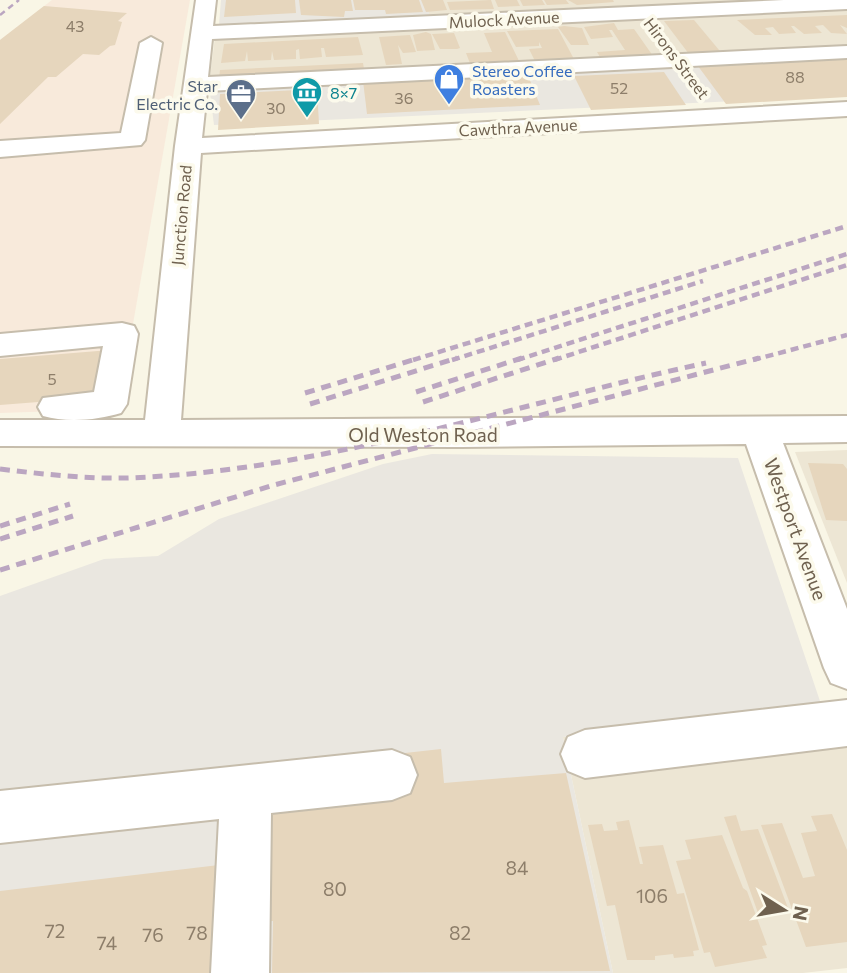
<svg xmlns="http://www.w3.org/2000/svg" width="847" height="973" viewBox="0 0 847 973" font-family="Commissioner,sans-serif">
	<style>
		.residential { fill: #ede6d4 }
		.commercial { fill: #f8eadb }
		.industrial { fill: #eae7e0 }
		.building { fill: #e6d6bd }
		.lines { fill: none; stroke-linecap: round; stroke-linejoin: round }
		.minor-casing { stroke: #c6bdac; stroke-width: 4 }
		.minor { fill: #fff; fill-rule: evenodd }
		.rail-far2 { stroke: #bba6c1; stroke-width: 2.5; stroke-dasharray: 6 4.5; stroke-linecap: butt }
		.rail-far1 { stroke: #bba6c1; stroke-width: 4.5; stroke-dasharray: 8 5; stroke-linecap: butt }
		.rail { stroke: #bba6c1; stroke-width: 5; stroke-dasharray: 10 7; stroke-linecap: butt }
		.labels { text-anchor: middle; dominant-baseline: central; stroke-width: 7; stroke-linejoin: round; paint-order: stroke }
		.far-street-label { font-size: 16px; fill: #6f614f; stroke: #fcfaec }
		.number-label { font-size: 16px; fill: #8d7e6a }
		.far-shop-label { font-size: 16px; fill: #366cbe; stroke: #fcfaec; text-anchor: start }
		.far-service-label { font-size: 16px; fill: #4e5e75; stroke: #fcfaec; text-anchor: end }
		.far-culture-label { font-size: 16px; fill: #0d838f; stroke: #fcfaec; text-anchor: start }
		.street-label { font-size: 19px; fill: #6f614f; stroke: #fcfaec }
		.near-number-label { font-size: 19px; fill: #8d7e6a }
	</style>
	<rect width="100%" height="100%" fill="#f9f6e6"/>
	<g class="residential">
		<polygon points="425,0 847,0 847,51 209,85 215,37"/>
		<polygon points="847,450 847,583 795,452"/>
		<polygon points="847,707 847,968 803,973 613,973 563,737"/>
	</g>
	<polygon class="commercial" points="52,0 190,0 118,409 0,413 0,40"/>
	<g class="industrial">
		<polygon points="221,0 425,0 430,16 227,25 219,25"/>
		<polygon points="847,53 847,96 214,125 209,85"/>
		<polygon points="432,454 738,458 823,710 563,737 613,973 0,973 0,596 104,559 158,556 219,519 383,464"/>
	</g>
	<g class="building">
		<polygon points="226,0 295,0 296,13 224,17"/>
		<polygon points="299,0 351,0 353,11 345,11 344,17 301,15"/>
		<polygon points="353,0 419,0 423,12 386,14 385,10 355,10"/>
		<polygon points="421,0 443,0 447,10 426,12"/>
		<polygon points="491,0 494,9 450,10 447,2"/>
		<polygon points="495,0 517,0 520,6 498,7"/>
		<polygon points="520,0 542,0 545,5 523,6"/>
		<polygon points="544,0 566,0 569,4 547,5"/>
		<polygon points="568,0 613,0 614,2 577,5"/>
		<polygon points="44,6 127,13 118,21 122,22 115,45 110,46 99,55 83,54 56,77 48,77 0,124 0,40"/>
		<polygon points="847,15 847,28 840,25 847,34 831,33 823,25 815,26 822,33 804,34 794,26 791,26 796,33 779,34 773,27 765,28 772,35 755,35 737,20"/>
		<polygon points="694,20 724,56 692,58 664,21"/>
		<polygon points="614,23 618,30 634,29 653,56 603,62 597,52 625,50 612,30 609,30 613,37 591,39 584,27"/>
		<polygon points="564,26 582,28 589,45 571,45 558,27"/>
		<polygon points="558,29 575,61 536,63 529,49 542,48 539,42 539,46 516,47 507,31"/>
		<polygon points="426,32 431,34 435,50 417,51 413,35"/>
		<polygon points="505,32 520,63 471,66 466,53 492,52 484,33"/>
		<polygon points="454,33 460,48 457,49 440,49 432,34"/>
		<polygon points="410,35 416,52 403,53 398,45 402,64 386,65 379,37"/>
		<polygon points="358,37 363,55 326,57 324,48 321,48 322,57 300,59 299,49 296,50 296,59 274,60 272,51 271,60 248,61 247,51 245,61 221,63 224,44"/>
		<polygon points="847,54 847,97 726,104 695,62"/>
		<polygon points="363,63 364,69 219,79 220,70"/>
		<polygon points="664,72 686,105 591,110 574,76"/>
		<polygon points="527,73 540,105 367,114 363,81"/>
		<polygon points="317,89 319,124 218,130 220,94"/>
		<polygon points="110,350 102,397 0,405 0,359"/>
		<polygon points="808,463 843,464 847,469 847,521 826,520"/>
		<polygon points="441,749 444,783 566,773 610,971 272,973 273,921 259,922 260,860 272,858 272,853 258,854 259,807 402,788 405,753"/>
		<polygon points="832,814 847,850 847,942 806,947 761,825 782,823 803,878 815,876 801,833 817,831 811,816"/>
		<polygon points="736,815 741,831 758,829 788,908 758,913 724,817"/>
		<polygon points="629,820 640,864 643,864 639,847 663,845 677,894 684,893 699,950 693,951 694,956 674,958 673,954 655,956 655,960 627,960 615,905 607,906 588,825 602,824 604,831 618,830 616,822"/>
		<polygon points="722,835 743,888 747,891 767,945 762,946 767,958 715,967 710,952 704,953 676,861 691,859 685,840"/>
		<polygon points="219,865 214,973 0,973 0,891"/>
	</g>
	<g class="lines">
		<g class="minor-casing">
			<g id="minor">
				<polygon points="196,0 216,0 213,26 784,0 847,0 847,9 212,39 208,77 847,46 847,58 207,91 202,138 847,102 847,116 201,153 181,420 847,416 847,442 783,443 847,609 847,689 831,683 824,668 746,444 460,447 0,446 0,420 145,420 175,146"/>
				<polygon points="151,37 162,43 145,140 141,145 0,157 0,141 121,133 140,43"/>
				<path d="M 122,323 L 134,326 L 138,334 L 127,404 L 121,413 C 98,420 67,423 43,416 L 38,407 L 43,398 L 94,392 L 103,346 L 0,356 L 0,334 Z"/>
				<polygon points="847,700 847,746 585,778 568,771 561,754 568,737 585,730"/>
				<polygon points="392,750 410,757 417,775 410,793 392,800 271,813 269,973 211,973 219,819 0,843 0,791"/>
			</g>
		</g>
		<use href="#minor" class="minor"/>
		<polyline class="rail-far2" points="0,15 19,0"/>
		<g class="rail-far1">
			<polyline points="413,360 847,226"/>
			<polyline points="452,360 703,281"/>
			<polyline points="517,360 847,254"/>
			<polyline points="554,360 847,265"/>
			<polyline points="753,360 847,335"/>
		</g>
		<g class="rail">
			<polyline points="416,392 522,358"/>
			<polyline points="305,393 419,358"/>
			<polyline points="423,402 559,358"/>
			<polyline points="310,404 457,358"/>
			<path d="M 0,469 C 42,474 85,479 127,478 C 324,471 515,404 706,363"/>
			<polyline points="0,526 70,504"/>
			<polyline points="0,539 73,516"/>
			<polyline points="0,570 274,485 759,358"/>
		</g>
	</g>
	<defs>
		<g id="shop-pin" transform="scale(1.575)"><path d="M0 17L-7.5 6A9.5 9.5 0 1 1 7.5 6Z" fill="#3f7fe0" stroke="#fcfaec"/><path d="M-5-2.5h2.3a2.7 3.5 0 0 1 5.4 0H5L5.5 6h-11ZM-1.5-2.5h3a1.5 2.3 0 0 0-3 0Z" fill="#fff"/></g>
		<g id="museum-pin" transform="scale(1.575)"><path d="M0 17L-7.5 6A9.5 9.5 0 1 1 7.5 6Z" fill="#0f9aa8" stroke="#fcfaec"/><path d="M0-6L6-3V-2H-6V-3ZM-5-1h2V3h-2ZM-1-1h2V3h-2ZM3-1h2V3H3ZM-6 4H6V6H-6Z" fill="#fff"/></g>
		<g id="office-pin" transform="scale(1.575)"><path d="M0 17L-7.5 6A9.5 9.5 0 1 1 7.5 6Z" fill="#5c6f8a" stroke="#fcfaec"/><path d="M-6-3h4V-5.5h4V-3h4V5H-6ZM-1-4.5V-3h2v-1.5ZM-6 0V1H6V0Z" fill="#fff"/></g>
	</defs>
	<g fill-rule="evenodd">
		<use href="#shop-pin" x="449" y="79"/>
		<use href="#museum-pin" x="307" y="92"/>
		<use href="#office-pin" x="241" y="94"/>
	</g>
	<g class="labels">
		<g class="far-street-label">
			<text transform="translate(504 19) rotate(-3)">Mulock Avenue</text>
			<text transform="translate(677 58) rotate(53)">Hirons Street</text>
			<text transform="translate(518 127) rotate(-3)">Cawthra Avenue</text>
			<text transform="translate(181 215) rotate(-85)">Junction Road</text>
		</g>
		<g class="number-label">
			<text x="75" y="25">43</text>
			<text x="795" y="76">88</text>
			<text x="619" y="87">52</text>
			<text x="404" y="97">36</text>
			<text x="276" y="107">30</text>
			<text x="52" y="378">5</text>
		</g>
		<g class="far-shop-label">
			<text x="472" y="70">Stereo Coffee<tspan x="472" dy="18">Roasters</tspan></text>
		</g>
		<g class="far-service-label">
			<text x="218" y="85">Star<tspan x="218" dy="18">Electric Co.</tspan></text>
		</g>
		<g class="far-culture-label">
			<text x="330" y="92">8×7</text>
		</g>
		<g class="street-label">
			<text x="423" y="434">Old Weston Road</text>
			<text transform="translate(796 529) rotate(70)">Westport Avenue</text>
		</g>
		<g class="near-number-label">
			<text x="517" y="867">84</text>
			<text x="335" y="888">80</text>
			<text x="652" y="895">106</text>
			<text x="55" y="930">72</text>
			<text x="197" y="932">78</text>
			<text x="460" y="932">82</text>
			<text x="153" y="934">76</text>
			<text x="107" y="942">74</text>
		</g>
	</g>
	<g transform="translate(784 910) rotate(101)" stroke="#fcfaec" stroke-width="5" paint-order="stroke">
	<path d="M0-5L12 26L0 18L-12 26Z" fill="#6f614f"/>
	<text y="-10" font-size="19" font-weight="bold" text-anchor="middle" fill="#6f614f">N</text>
	</g>
</svg>
